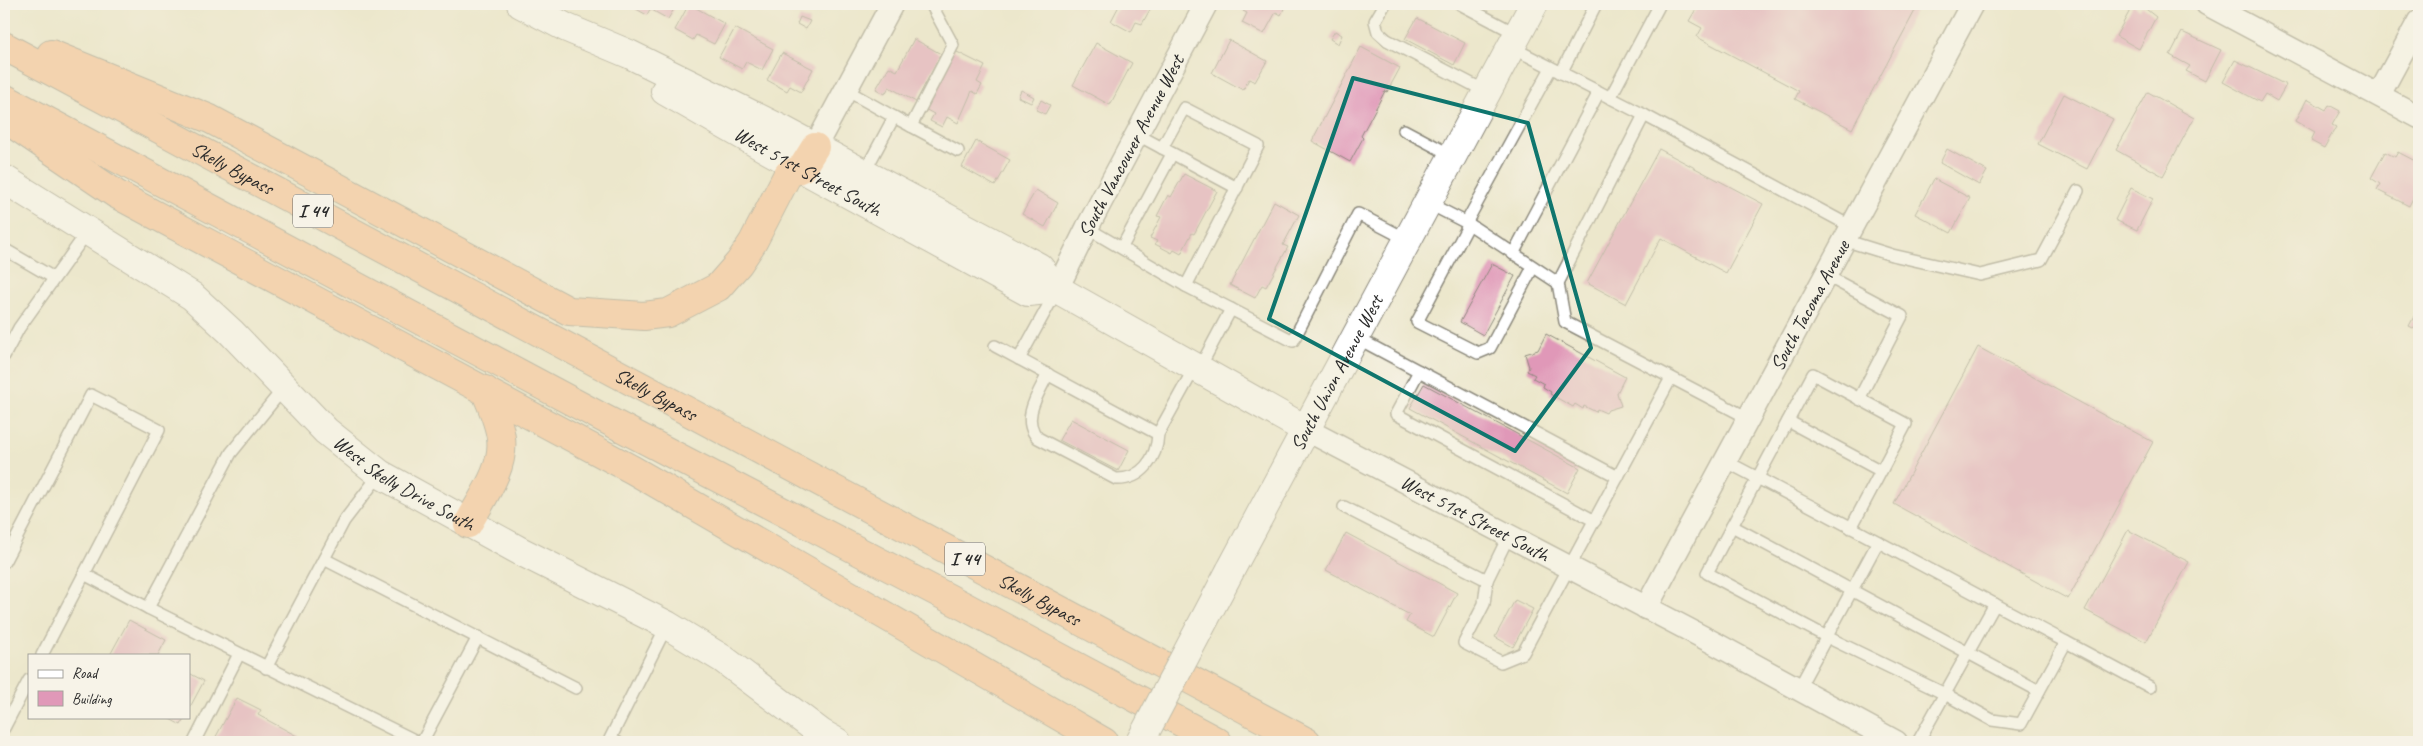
<svg xmlns="http://www.w3.org/2000/svg" width="2423" height="746" viewBox="0 0 2423 746" font-family="Caveat,sans-serif">
	<style>
		.building { fill: #e098b8 }
		.lines { fill: none; stroke-linecap: round; stroke-linejoin: round }
		.service-casing { stroke: #8c897c; stroke-width: 14 }
		.minor-casing { stroke: #8c897c; stroke-width: 25 }
		.tertiary-casing { stroke: #8c897c; stroke-width: 30 }
		.motorway-casing { stroke: #8c897c; stroke-width: 30 }
		.service { stroke: #fff; stroke-width: 11 }
		.minor { stroke: #fff; stroke-width: 22 }
		.tertiary { stroke: #fff; stroke-width: 28 }
		.motorway { stroke: #fbbb8c; stroke-width: 28 }
		.tertiary-bridge-casing { stroke: #8c897c; stroke-width: 30; stroke-linecap: butt }
		.tertiary-bridge { stroke: #fff; stroke-width: 28 }
		.marked { fill: none; stroke: #0f766e; stroke-width: 4; stroke-linejoin: round }
		.labels { text-anchor: middle; dominant-baseline: central; stroke-width: 5; stroke-linejoin: round; paint-order: stroke }
		.shield { fill: #f7f3e8; stroke: #686764; stroke-width: 1 }
		.shield-label { font-size: 19px; font-weight: bold; fill: #2b2b2b }
		.street-label { font-size: 20px; fill: #2b2b2b; stroke: #f7f3e8 }
	</style>
	<rect width="100%" height="100%" fill="#f7f3e8"/>
	<filter id="ink" filterUnits="userSpaceOnUse"><feTurbulence type="fractalNoise" baseFrequency=".02" numOctaves="2"/><feDisplacementMap in="SourceGraphic" scale="10" xChannelSelector="R" yChannelSelector="G"/><feConvolveMatrix kernelMatrix="1 2 1 2 8 2 1 2 1" color-interpolation-filters="sRGB"/></filter>
	<filter id="wash" filterUnits="userSpaceOnUse"><feTurbulence type="fractalNoise" baseFrequency=".0096" numOctaves="4" result="noise"/><feDisplacementMap in="SourceGraphic" scale="20" xChannelSelector="R" yChannelSelector="G"/><feGaussianBlur stdDeviation="1.12" result="paint"/><feColorMatrix in="noise" values="0 0 0 0 0 0 0 0 0 0 0 0 0 0 0 0 0 1.4 0 .05"/><feComposite in="paint" operator="in"/></filter>
	<g filter="url(#wash)">
		<rect width="100%" height="100%" fill="#ece7cc"/>
		<g id="blocks">
			<g class="building">
				<polygon points="630,4 677,4 668,19 650,9 647,15 629,5"/>
				<polygon points="689,4 725,24 714,44 696,35 693,40 675,30"/>
				<polygon points="1120,4 1153,4 1142,24 1136,22 1131,32 1111,21"/>
				<polygon points="1247,4 1286,4 1281,15 1276,12 1264,34 1242,23 1247,13 1243,11"/>
				<polygon points="1699,4 1911,4 1917,7 1852,129 1795,99 1799,91 1697,37 1702,28 1689,21"/>
				<polygon points="2133,5 2140,9 2142,6 2156,17 2139,49 2116,36"/>
				<polygon points="800,17 810,21 806,29 797,24"/>
				<polygon points="1417,18 1465,43 1454,65 1405,39"/>
				<polygon points="735,28 773,49 762,70 746,62 742,69 719,57"/>
				<polygon points="1335,31 1342,35 1338,44 1330,39"/>
				<polygon points="2182,32 2221,50 2205,81 2186,71 2190,66 2170,55"/>
				<polygon points="914,39 941,54 916,102 889,87 885,94 876,89 889,67 897,71"/>
				<polygon points="1229,40 1267,61 1255,82 1249,79 1243,90 1212,73"/>
				<polygon points="1096,43 1132,63 1110,105 1073,85"/>
				<polygon points="1361,47 1400,68 1387,92 1385,91 1361,136 1363,138 1350,162 1312,141"/>
				<polygon points="953,50 985,66 977,82 982,85 977,94 972,91 958,123 947,117 942,127 930,121 934,114 923,108"/>
				<polygon points="782,53 813,69 801,92 790,86 787,91 767,80"/>
				<polygon points="2235,60 2286,85 2277,101 2265,94 2260,102 2223,82"/>
				<polygon points="1021,90 1034,97 1031,103 1018,97"/>
				<polygon points="2148,92 2194,118 2163,176 2116,150"/>
				<polygon points="2064,94 2113,119 2087,169 2038,144"/>
				<polygon points="2307,99 2326,110 2329,105 2340,111 2332,125 2336,127 2324,148 2311,141 2315,132 2296,121"/>
				<polygon points="1041,100 1050,105 1045,114 1036,110"/>
				<polygon points="976,141 1010,160 995,186 962,167"/>
				<polygon points="1659,149 1763,204 1726,273 1661,238 1626,304 1587,283"/>
				<polygon points="1947,149 1987,171 1979,185 1940,163"/>
				<polygon points="2385,152 2395,157 2398,152 2419,163 2419,186 2409,206 2377,190 2380,184 2371,178"/>
				<polygon points="1184,174 1217,191 1194,234 1192,233 1181,254 1174,250 1172,253 1155,244 1157,241 1150,238 1161,217 1157,216 1168,195 1171,197"/>
				<polygon points="1934,179 1970,198 1951,233 1915,214"/>
				<polygon points="2131,188 2153,199 2137,230 2115,220"/>
				<polygon points="1036,190 1058,203 1045,227 1022,214"/>
				<polygon points="1274,201 1299,215 1283,245 1288,247 1266,287 1262,285 1255,298 1230,285"/>
				<polygon points="2419,211 2419,227 2412,223"/>
				<polygon points="1492,264 1515,276 1483,335 1460,322"/>
				<polygon points="2419,307 2419,331 2409,326"/>
				<polygon points="1546,334 1625,377 1617,393 1621,406 1608,410 1606,413 1597,409 1596,412 1584,406 1583,409 1575,404 1573,407 1550,394 1551,392 1543,387 1544,384 1533,378 1535,375 1527,371 1529,367 1525,354 1538,350"/>
				<polygon points="1978,347 2153,442 2068,599 1894,504"/>
				<polygon points="1424,384 1580,468 1567,493 1410,408"/>
				<polygon points="1071,419 1129,450 1118,471 1059,440"/>
				<polygon points="2128,530 2189,562 2146,642 2085,610"/>
				<polygon points="1346,533 1457,593 1434,637 1406,622 1410,615 1326,570"/>
				<polygon points="1515,600 1533,609 1513,647 1495,637"/>
				<polygon points="129,620 166,640 158,655 110,655"/>
				<polygon points="189,673 204,681 189,709"/>
				<polygon points="237,698 261,710 258,715 308,742 213,742"/>
				<polygon points="166,717 185,717 181,725"/>
			</g>
		</g>
	</g>
	<g filter="url(#ink)">
		<use href="#blocks" fill-opacity="0" stroke="#8c897c" stroke-width="1"/>
		<g class="lines">
			<g class="service-casing">
				<g id="service">
					<polyline points="1385,4 1375,21 1378,32 1387,40 1487,92"/>
					<polyline points="1460,4 1517,34"/>
					<polyline points="1511,47 1644,115 1558,283"/>
					<polyline points="1561,73 1596,4"/>
					<polyline points="846,90 894,117 864,173"/>
					<polyline points="1610,98 1660,4"/>
					<polyline points="1644,115 1852,227"/>
					<polyline points="894,117 958,151"/>
					<polyline points="911,126 953,45 931,4"/>
					<polyline points="1404,130 1453,156"/>
					<polyline points="1136,134 1237,188"/>
					<polyline points="1428,203 1469,224 1558,283 1565,322 1748,418"/>
					<polyline points="1466,223 1551,68"/>
					<polyline points="1469,224 1417,322 1478,353 1490,348 1533,267"/>
					<polyline points="1087,228 1186,286 1258,146 1184,108 1162,148"/>
					<polyline points="1844,240 1892,255 1980,275 2041,260 2078,191"/>
					<polyline points="1122,247 1172,154"/>
					<polyline points="4,249 54,278"/>
					<polyline points="1513,254 1599,92"/>
					<polyline points="1825,275 1902,316 1859,399"/>
					<polyline points="1186,286 1293,341 1358,214 1408,240"/>
					<polyline points="1355,337 1618,477"/>
					<polyline points="995,346 1158,434"/>
					<polyline points="4,356 19,328 88,231"/>
					<polyline points="1019,359 1057,290"/>
					<polyline points="1199,369 1231,309"/>
					<polyline points="1419,371 1396,414 1595,521"/>
					<path d="M 1048,374 C 1038,394 1020,420 1038,438 L 1116,479 C 1141,480 1157,459 1158,434 L 1195,367"/>
					<polyline points="283,389 231,453 148,608 418,742"/>
					<polyline points="1788,421 1881,471"/>
					<path d="M 1725,461 C 1839,520 1952,582 2066,642 L 2021,724 L 1992,720 L 1945,694 L 1827,637 L 1707,573 C 1742,507 1778,440 1813,374 L 1906,424 L 1851,528"/>
					<polyline points="1344,507 1487,580 1509,535"/>
					<polyline points="1732,526 2039,691"/>
					<polyline points="324,559 576,688"/>
					<polyline points="4,562 91,395 159,430 42,655"/>
					<polyline points="84,574 148,608"/>
					<polyline points="1487,580 1484,604 1464,643 1501,662 1523,653 1671,378"/>
					<polyline points="2066,642 2150,687"/>
					<polyline points="266,668 344,521 380,474"/>
					<polyline points="1799,688 1878,542"/>
					<polyline points="4,728 29,680"/>
					<polyline points="194,742 239,654"/>
					<polyline points="422,742 478,637"/>
					<polyline points="617,742 610,739 667,625"/>
					<polyline points="1918,742 1995,604"/>
				</g>
			</g>
			<g class="minor-casing">
				<g id="minor">
					<polyline points="2207,4 2419,117"/>
					<polyline points="2379,95 2419,21"/>
					<polyline points="815,147 892,4"/>
					<path id="s1" d="M 1057,289 L 1087,228 L 1206,4"/>
					<path id="s2" d="M 1305,429 L 1714,643 L 1896,742"/>
					<path id="s3" d="M 1646,608 L 1972,4"/>
				</g>
			</g>
			<g class="tertiary-casing">
				<g id="tertiary">
					<polyline points="521,4 567,28 629,54 783,130 1039,267 1057,289 1305,429"/>
					<path id="s4" d="M 665,91 L 770,151 L 1028,292 L 1057,289"/>
					<path id="s5" d="M 4,179 L 192,296 L 231,332 L 326,431 L 380,474 L 520,551 L 667,625 L 723,659 L 821,733 L 837,742"/>
					<path id="s6" d="M 1230,571 L 1534,4"/>
				</g>
			</g>
			<g class="motorway-casing">
				<g id="motorway">
					<path id="s7" d="M 4,46 L 1307,742"/>
					<polyline points="51,54 210,119 569,311 644,316 668,313 718,287 739,263 753,242 788,174 802,168 815,147"/>
					<polyline points="4,98 603,418 962,605 1218,742"/>
					<polyline points="4,118 116,194 633,470 1104,742"/>
					<path d="M 468,524 C 482,498 505,468 501,438 C 499,421 491,405 485,390"/>
				</g>
			</g>
			<use href="#service" class="service"/>
			<use href="#minor" class="minor"/>
			<use href="#tertiary" class="tertiary"/>
			<use href="#motorway" class="motorway"/>
			<g class="tertiary-bridge-casing">
				<polyline id="tertiary-bridge" points="1140,742 1230,571"/>
			</g>
			<use href="#tertiary-bridge" class="tertiary-bridge"/>
		</g>
	</g>
	<path d="M0 0H2423V746H0ZM 1353,78 L 1528,123 L 1591,348 L 1515,451 L 1269,319 Z" fill="#ece7cc" fill-opacity=".55" fill-rule="evenodd"/>
	<path class="marked" d="M 1353,78 L 1528,123 L 1591,348 L 1515,451 L 1269,319 Z"/>
	<g class="labels">
		<g class="shield">
			<rect x="293" y="194.5" width="40" height="33" rx="4"/>
			<rect x="945" y="542.5" width="40" height="33" rx="4"/>
		</g>
		<g class="shield-label">
			<text x="313" y="211">I 44</text>
			<text x="965" y="559">I 44</text>
		</g>
		<g class="street-label">
			<text stroke="none"><textPath href="#s1" startOffset="161">South Vancouver Avenue West</textPath></text>
			<text stroke="none"><textPath href="#s7" startOffset="259">Skelly Bypass</textPath></text>
			<text stroke="none"><textPath href="#s4" startOffset="164">West 51st Street South</textPath></text>
			<text stroke="none"><textPath href="#s3" startOffset="344">South Tacoma Avenue</textPath></text>
			<text stroke="none"><textPath href="#s6" startOffset="225">South Union Avenue West</textPath></text>
			<text stroke="none"><textPath href="#s7" startOffset="739">Skelly Bypass</textPath></text>
			<text stroke="none"><textPath href="#s5" startOffset="506">West Skelly Drive South</textPath></text>
			<text stroke="none"><textPath href="#s2" startOffset="192">West 51st Street South</textPath></text>
			<text stroke="none"><textPath href="#s7" startOffset="1174">Skelly Bypass</textPath></text>
		</g>
	</g>
	<rect width="2423" height="746" fill="none" stroke="#f7f3e8" stroke-width="20"/>
	<rect x="28" y="654" width="162" height="65" fill="#f7f3e8" stroke="#a5a39c"/>
	<rect x="38" y="670" width="25" height="8" fill="#ffffff" stroke="#a5a39c"/>
	<text x="72" y="678" font-size="15" fill="#2b2b2b">Road</text>
	<rect x="38" y="691" width="25" height="15" fill="#e098b8" stroke="#a5a39c"/>
	<text x="72" y="704" font-size="15" fill="#2b2b2b">Building</text>
</svg>
